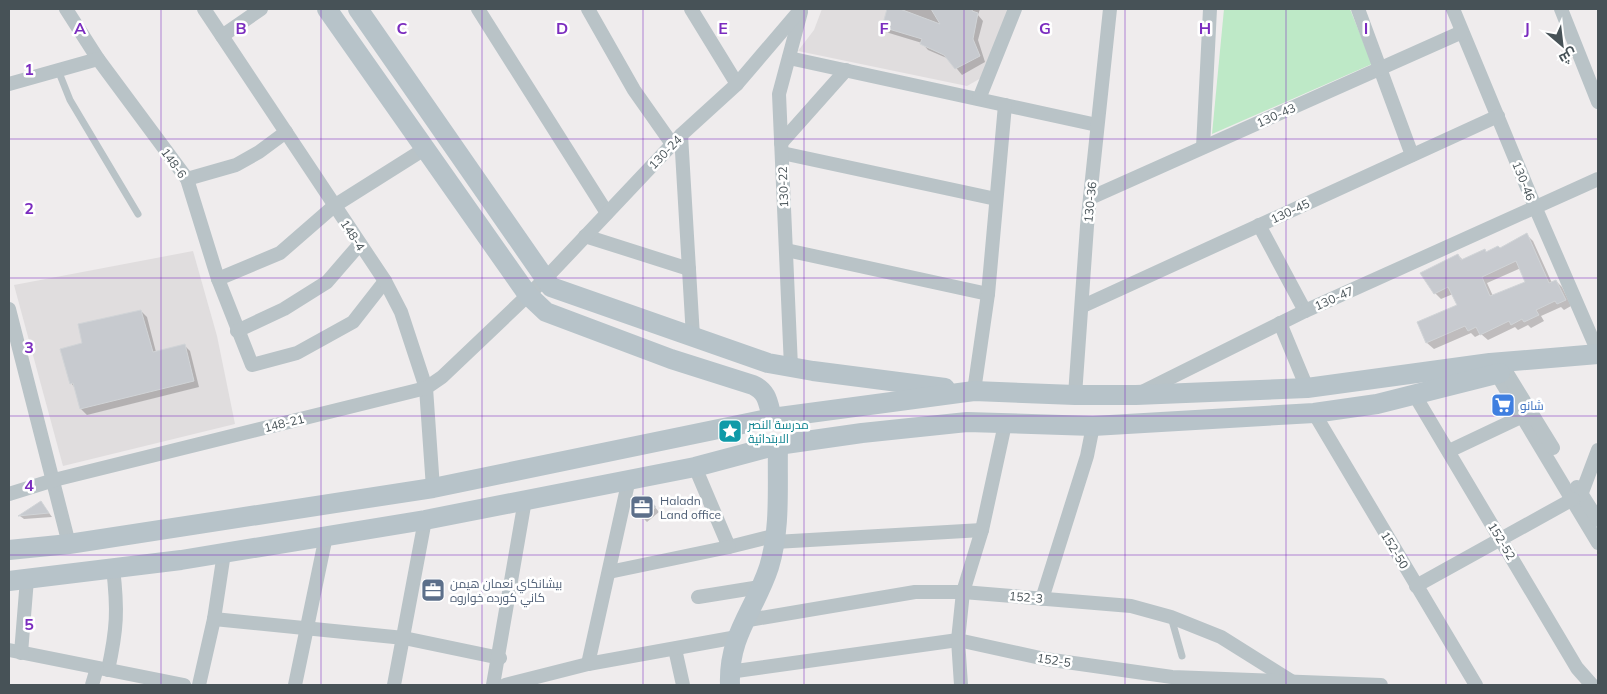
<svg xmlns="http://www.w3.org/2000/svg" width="1607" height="694" viewBox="0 0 1607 694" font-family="Mulish,Cairo,sans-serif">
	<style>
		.education { fill: #e0ddde }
		.green { fill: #bee9c7 }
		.shadow { fill: #0003; fill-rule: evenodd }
		.building { fill: #c7cacf; stroke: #d1d4d7; fill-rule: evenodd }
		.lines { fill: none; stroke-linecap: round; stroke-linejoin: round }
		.lane { stroke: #b9c3c7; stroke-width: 7 }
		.street { stroke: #b9c3c7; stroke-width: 14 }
		.secondary { stroke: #b7c3c9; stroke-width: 20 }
		.grid { fill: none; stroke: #7b2cbf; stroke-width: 1; stroke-opacity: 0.55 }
		.labels { text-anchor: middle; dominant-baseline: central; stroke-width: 5; stroke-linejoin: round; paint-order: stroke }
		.street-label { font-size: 12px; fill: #475257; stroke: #fff }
		.shop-label { font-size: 12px; fill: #366cbe; stroke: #fff; text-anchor: start }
		.culture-label { font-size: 12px; fill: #0d838f; stroke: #fff; text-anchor: start }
		.service-label { font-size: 12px; fill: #4e5e75; stroke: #fff; text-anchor: start }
		.grid-label { font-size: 16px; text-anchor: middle; font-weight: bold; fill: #7b2cbf; stroke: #fff; stroke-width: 5; stroke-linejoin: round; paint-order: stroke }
	</style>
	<rect width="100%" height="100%" fill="#efeced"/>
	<g class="education">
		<polygon points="822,9 1009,9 981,78 967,86 798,51 814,30"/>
		<polygon points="193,251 217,336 235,424 63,466 14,285"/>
	</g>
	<polygon class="green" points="1224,9 1350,9 1372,64 1212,134"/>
	<g class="shadow">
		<polygon points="888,9 902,11 903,9 980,9 978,15 983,21 978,40 985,62 962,75 949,59 928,50 922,43 889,33 883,27"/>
		<path d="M 1527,235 L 1533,241 L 1552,283 L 1556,281 L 1562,287 L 1571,306 L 1564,310 L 1561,307 L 1541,316 L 1544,321 L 1531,328 L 1528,325 L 1518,330 L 1515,327 L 1488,340 L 1481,334 L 1475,337 L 1471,333 L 1434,349 L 1427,343 L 1419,323 L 1459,305 L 1453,294 L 1441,299 L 1435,293 L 1458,255 L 1463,260 L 1500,250 ZM 1521,268 L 1527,282 L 1493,296 L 1487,283 Z"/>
		<polygon points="141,311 147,317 156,352 184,345 190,351 199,387 87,415 81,409 76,389 71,383 83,344"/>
		<polygon points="650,501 659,512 647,522 633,508"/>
		<polygon points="41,502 52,517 24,519 20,516"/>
	</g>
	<g class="building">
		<polygon points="887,9 900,9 940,24 931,9 973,9 972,11 978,13 973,39 980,56 955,69 944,55 920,44 922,39 882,27"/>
		<path d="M 1527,233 L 1549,283 L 1556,280 L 1566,300 L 1557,304 L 1555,301 L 1536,310 L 1539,315 L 1524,322 L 1522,319 L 1511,325 L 1509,321 L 1480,335 L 1476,327 L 1468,331 L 1465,326 L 1426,343 L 1417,322 L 1457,305 L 1448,287 L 1434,294 L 1420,273 L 1458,254 L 1461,260 L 1485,249 L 1486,252 L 1498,246 L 1500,248 ZM 1516,261 L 1525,282 L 1490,296 L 1482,277 Z"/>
		<polygon points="141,310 153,352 185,344 194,381 80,409 73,383 70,384 60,349 82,343 78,324"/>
		<polygon points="646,496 656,507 642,519 631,509 633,504"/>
		<polygon points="41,501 49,513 18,516"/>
	</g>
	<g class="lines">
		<g class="lane">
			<polyline points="58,70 70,100 138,214"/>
			<polyline points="1171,617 1182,656"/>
		</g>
		<g class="street">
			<polyline points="66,9 98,59 187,179 218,279 252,365 297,353 353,322 385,281"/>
			<polyline points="204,9 385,281 401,312 426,388 433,488"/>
			<polyline points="478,9 607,213"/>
			<polyline points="588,9 634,90 672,144"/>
			<polyline points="691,9 737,84"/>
			<polyline points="1358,9 1412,155"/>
			<polyline points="1453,9 1536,209 1598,352"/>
			<polyline points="1561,9 1598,102"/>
			<polyline points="222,36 261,9"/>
			<polyline points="789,58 1097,125"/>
			<polyline points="9,84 98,59"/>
			<polyline points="979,99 1015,9"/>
			<polyline points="681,135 693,337"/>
			<polyline points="781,143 846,70"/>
			<polyline points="1203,147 1210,9"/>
			<polyline points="782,153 996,199"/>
			<polyline points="187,179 236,165 259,152 286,132"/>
			<polyline points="1090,198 1462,32"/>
			<polyline points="1259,225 1305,311"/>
			<polyline points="585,236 689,269"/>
			<polyline points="786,250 988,294"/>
			<polyline points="218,279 280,253 334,206 426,148"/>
			<polyline points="1083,306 1498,116"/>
			<polyline points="9,309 69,544"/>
			<polyline points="1280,323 1307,388"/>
			<polyline points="237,331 284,309 327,282 359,245"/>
			<polyline points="791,367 779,94 801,12"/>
			<polyline points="1493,368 1598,543"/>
			<polyline points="1505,370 1553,448"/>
			<polyline points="974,391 988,294 1005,105"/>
			<polyline points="1142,392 1305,311 1598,179"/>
			<polyline points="1414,394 1577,668 1592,685"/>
			<polyline points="1075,395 1087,226 1110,9"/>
			<polyline points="1314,413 1476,685"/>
			<polyline points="1449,451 1523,416"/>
			<polyline points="695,467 729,547 777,535"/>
			<polyline points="1577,487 1598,520"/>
			<polyline points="9,494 54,480 426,388 442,377 545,279 681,135 737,84 801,9"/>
			<polyline points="1581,495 1598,450"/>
			<polyline points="775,542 982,530"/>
			<polyline points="609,572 729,547"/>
			<polyline points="1416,586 1573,499"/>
			<polyline points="698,597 760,587"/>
			<polyline points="1042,599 1087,456 1093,426"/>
			<polyline points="214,619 404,638 500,658"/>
			<polyline points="743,621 915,592 963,592 1131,606 1171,617 1221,637 1291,681"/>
			<polyline points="675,649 683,685"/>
			<polyline points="9,650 184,685"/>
			<polyline points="21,653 27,579"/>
			<polyline points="588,664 629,479"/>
			<path d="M 108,670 C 117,629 118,610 113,568"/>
			<polyline points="729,672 958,640 1045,659 1172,677 1381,685"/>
			<polyline points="92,685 97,668"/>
			<polyline points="199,685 214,619 224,553"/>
			<polyline points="295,685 326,536"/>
			<polyline points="394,685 425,520"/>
			<polyline points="493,685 525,500"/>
			<polyline points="505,685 588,664 737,637"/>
			<polyline points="961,685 958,640 963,592 982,530 1005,424"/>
		</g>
		<g class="secondary">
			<path d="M 327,9 L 528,295 L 546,312 L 671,359 L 753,385 C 768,392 768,403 772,418"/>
			<polyline points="358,9 551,287 768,363 813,371 945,388"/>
			<polyline points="9,550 69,544 433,488 772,418 974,391 1075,395 1136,395 1307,388 1490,363 1598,354"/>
			<polyline points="9,581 181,560 425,520 695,467 778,445 862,433 967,422 1093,426 1314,413 1377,404 1500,373"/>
			<path d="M 730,685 C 728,635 755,610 769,567 C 781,527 777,487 778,445"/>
		</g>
	</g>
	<path class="grid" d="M 161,9 L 161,685M 321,9 L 321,685M 482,9 L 482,685M 643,9 L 643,685M 804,9 L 804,685M 964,9 L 964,685M 1125,9 L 1125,685M 1286,9 L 1286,685M 1446,9 L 1446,685M 9,139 L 1598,139M 9,278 L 1598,278M 9,416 L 1598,416M 9,555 L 1598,555"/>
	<defs>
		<g id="supermarket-square" transform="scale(1.25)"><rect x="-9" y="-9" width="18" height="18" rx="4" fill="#3f7fe0" stroke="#fff"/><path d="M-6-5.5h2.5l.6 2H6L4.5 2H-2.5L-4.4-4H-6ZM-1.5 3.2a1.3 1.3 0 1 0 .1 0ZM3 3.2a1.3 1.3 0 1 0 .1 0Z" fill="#fff"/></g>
		<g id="sight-square" transform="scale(1.25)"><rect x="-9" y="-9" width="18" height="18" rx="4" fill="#0f9aa8" stroke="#fff"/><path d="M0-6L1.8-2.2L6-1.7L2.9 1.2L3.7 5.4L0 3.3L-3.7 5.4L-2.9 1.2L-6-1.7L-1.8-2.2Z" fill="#fff"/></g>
		<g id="office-square" transform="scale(1.25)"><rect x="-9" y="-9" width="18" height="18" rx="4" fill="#5c6f8a" stroke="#fff"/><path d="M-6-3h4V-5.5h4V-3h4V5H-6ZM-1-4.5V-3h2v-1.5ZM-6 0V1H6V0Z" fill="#fff"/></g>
	</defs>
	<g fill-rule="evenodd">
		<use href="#supermarket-square" x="1503" y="405"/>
		<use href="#sight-square" x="730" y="431"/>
		<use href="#office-square" x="642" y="507"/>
		<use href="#office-square" x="433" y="590"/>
	</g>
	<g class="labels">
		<g class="street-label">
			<text transform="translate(1276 115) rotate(-24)">130-43</text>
			<text transform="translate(665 152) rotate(-46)">130-24</text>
			<text transform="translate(174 163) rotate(54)">148-6</text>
			<text transform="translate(1524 181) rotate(68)">130-46</text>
			<text transform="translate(783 187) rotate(-92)">130-22</text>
			<text transform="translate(1090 202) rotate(-84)">130-36</text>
			<text transform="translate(1290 211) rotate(-25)">130-45</text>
			<text transform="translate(353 235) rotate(57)">148-4</text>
			<text transform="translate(1334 298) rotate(-24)">130-47</text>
			<text transform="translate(284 423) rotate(-14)">148-21</text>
			<text transform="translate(1502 541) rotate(59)">152-52</text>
			<text transform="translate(1395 550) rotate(59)">152-50</text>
			<text transform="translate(1026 597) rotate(5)">152-3</text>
			<text transform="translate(1054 660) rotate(9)">152-5</text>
		</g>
		<g class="shop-label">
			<text x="1520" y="405">شانو</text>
		</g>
		<g class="culture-label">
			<text x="748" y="424">مدرسة النصر<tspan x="748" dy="14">الابتدائية</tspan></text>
		</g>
		<g class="service-label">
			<text x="660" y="500">Haladn<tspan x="660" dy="14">Land office</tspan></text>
			<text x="450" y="583">بيشانكاي نعمان هيمن<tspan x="450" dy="14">كاني كورده خواروه</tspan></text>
		</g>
	</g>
	<g class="grid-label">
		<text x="80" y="34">A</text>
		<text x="241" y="34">B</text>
		<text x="402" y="34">C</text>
		<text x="562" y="34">D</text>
		<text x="723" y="34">E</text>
		<text x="884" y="34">F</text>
		<text x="1045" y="34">G</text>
		<text x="1205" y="34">H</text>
		<text x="1366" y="34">I</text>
		<text x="1527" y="34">J</text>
		<text x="29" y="75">1</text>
		<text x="29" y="214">2</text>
		<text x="29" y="353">3</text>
		<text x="29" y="491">4</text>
		<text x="29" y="630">5</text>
	</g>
	<rect width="1607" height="694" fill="none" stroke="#475257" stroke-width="20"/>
	<g transform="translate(1562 45) rotate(152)" stroke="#ffffff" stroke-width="4" paint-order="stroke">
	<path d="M0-4L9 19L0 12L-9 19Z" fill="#475257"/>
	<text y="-8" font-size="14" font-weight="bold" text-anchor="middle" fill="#475257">ش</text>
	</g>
</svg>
